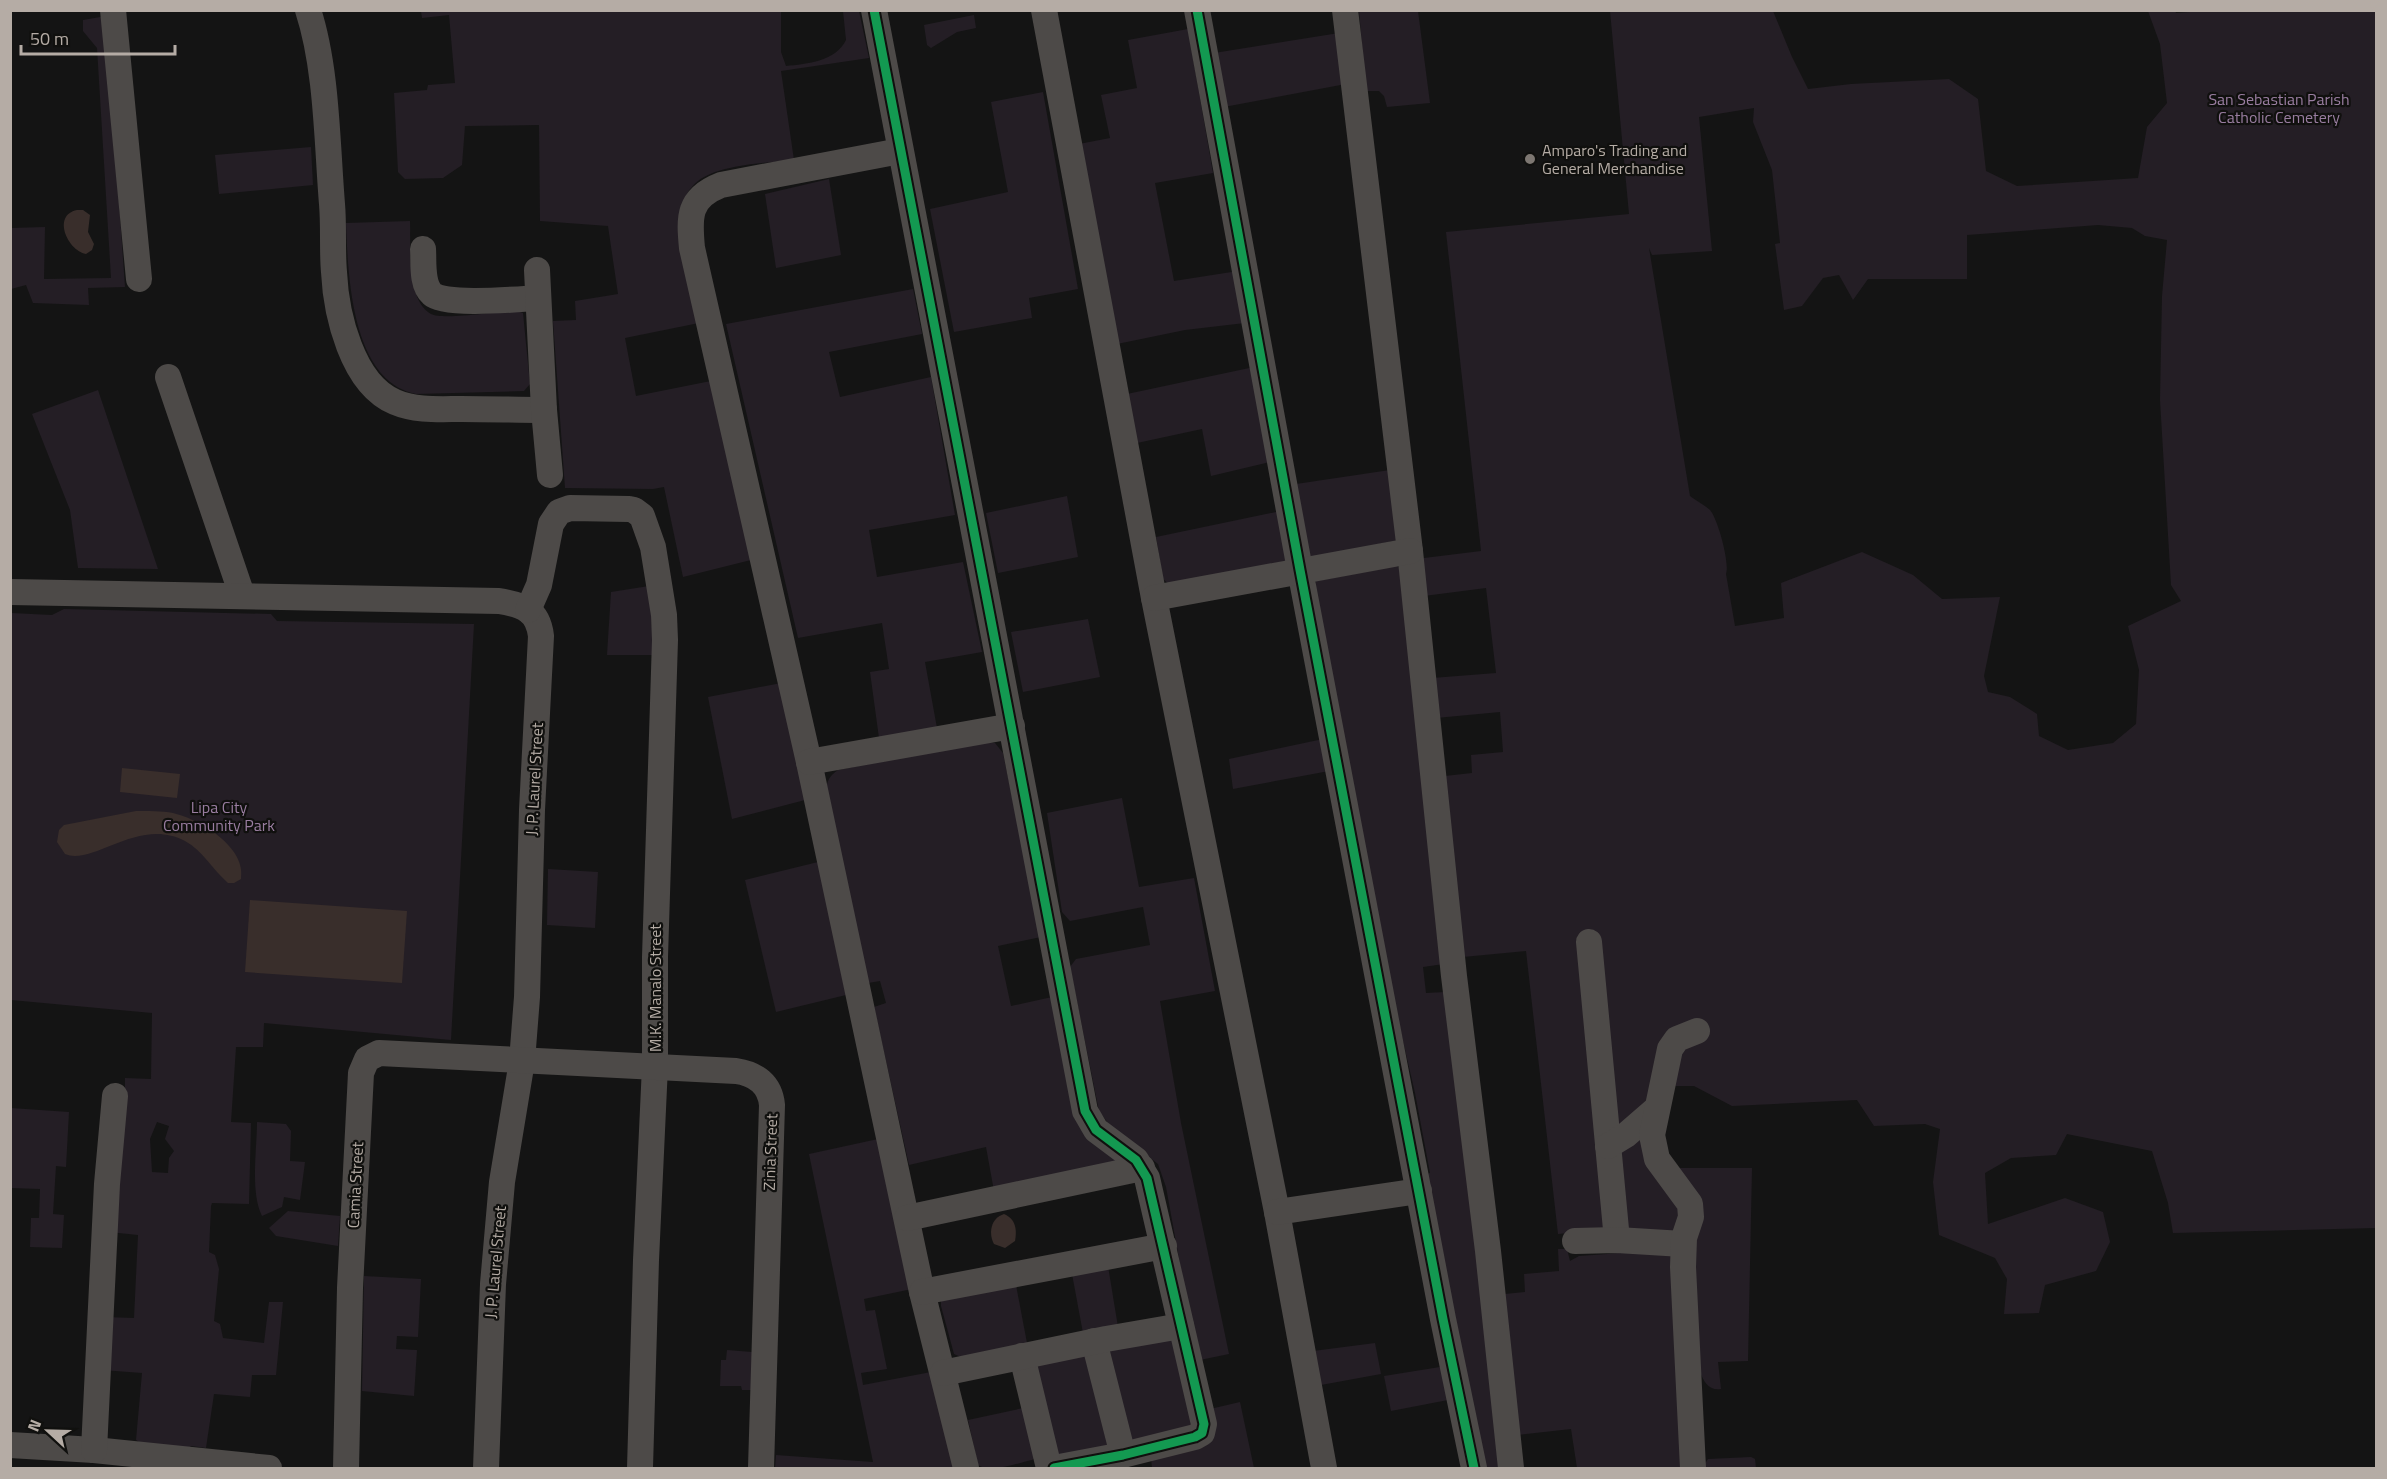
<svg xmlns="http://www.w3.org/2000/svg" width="2387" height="1479" viewBox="0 0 2387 1479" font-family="'Titillium Web',sans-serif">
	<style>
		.green { fill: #241e25; fill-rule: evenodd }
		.water { fill: #392e2b }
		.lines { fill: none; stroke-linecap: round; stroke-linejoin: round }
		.minor { stroke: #4d4a48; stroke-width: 26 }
		.cycleway-casing { stroke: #10100e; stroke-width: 13 }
		.cycleway { stroke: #139951; stroke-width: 9 }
		.poi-dot { fill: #7d7772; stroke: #10100e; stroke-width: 2 }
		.labels { text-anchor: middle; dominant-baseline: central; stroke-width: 4.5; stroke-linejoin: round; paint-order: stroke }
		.park-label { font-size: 16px; fill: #997da0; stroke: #10100e }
		.poi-label { font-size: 16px; fill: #b5aca5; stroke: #10100e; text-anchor: start }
		.street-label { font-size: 16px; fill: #b5aca5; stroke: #10100e }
	</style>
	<rect width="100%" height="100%" fill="#141414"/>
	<g class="green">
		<path d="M 2217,10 L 2376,11 L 2376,1228 L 2173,1233 L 2168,1203 L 2152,1151 L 2067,1134 L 2056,1155 L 2011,1158 L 1985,1173 L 1988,1224 L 2065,1198 L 2103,1212 L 2110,1242 L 2096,1271 L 2045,1285 L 2039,1313 L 2004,1314 L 2007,1279 L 1995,1258 L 1939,1235 L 1933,1182 L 1940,1129 L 1925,1124 L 1874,1126 L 1857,1100 L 1732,1106 L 1694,1086 L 1672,1086 C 1670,1075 1669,1056 1677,1048 C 1682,1041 1695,1039 1702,1034 L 1701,1028 L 1677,1033 L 1667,1044 L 1654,1102 L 1621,1132 L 1615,1131 L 1614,1086 L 1596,1090 L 1608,1229 L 1558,1234 L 1526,951 L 1463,957 L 1445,776 L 1472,773 L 1471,755 L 1503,752 L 1500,712 L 1436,718 L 1432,678 L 1496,673 L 1486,588 L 1424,596 L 1419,563 L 1424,558 L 1481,551 L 1446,232 L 1629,214 L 1610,11 L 1773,11 L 1792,57 L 1808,89 L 1851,84 L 1949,79 L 1978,99 L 1986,171 L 2017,186 L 2138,178 L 2147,127 L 2167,103 L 2160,44 L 2148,11 L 2175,11 L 2176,13 ZM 1754,108 L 1753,122 L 1772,170 L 1780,243 L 1775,244 L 1784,310 L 1802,306 L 1823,278 L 1839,275 L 1853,300 L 1868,279 L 1967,279 L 1967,235 L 2098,225 L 2132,228 L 2145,236 L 2167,240 L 2162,296 L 2160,400 L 2171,585 L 2181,601 L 2128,626 L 2139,670 L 2136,724 L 2113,743 L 2068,750 L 2039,736 L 2037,714 L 2010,697 L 1988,692 L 1984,676 L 2000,597 L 1942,599 L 1913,575 L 1862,552 L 1781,583 L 1784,618 L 1735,626 L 1726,574 C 1730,564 1718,519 1710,510 C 1705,505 1696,501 1690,496 L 1649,248 L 1652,255 L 1712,251 L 1699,117 Z"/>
		<path d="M 421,11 L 781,11 L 781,52 L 786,66 C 807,64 836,61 846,40 L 843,11 L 859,11 L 869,58 L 781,71 L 794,160 C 767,163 720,164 698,181 C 689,188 685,197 681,208 L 699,323 L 625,338 L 636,396 L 711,381 L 755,559 L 683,577 L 664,487 L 653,489 L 565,488 L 553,321 L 576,320 L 575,301 L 618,294 L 608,226 L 540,221 L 539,125 L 465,126 L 462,165 L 443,178 L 405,179 L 398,172 L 394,93 L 427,90 L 428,85 L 455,83 L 449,15 L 422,18 Z"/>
		<polygon points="1359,11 1418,11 1430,103 1387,107 1384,96 1379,91 1366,91"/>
		<polygon points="974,15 976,28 957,32 931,48 927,45 924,25"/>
		<polygon points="106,16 125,287 88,288 89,305 33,303 26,285 11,289 11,228 45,227 44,279 111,278 97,48 83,31 83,20"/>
		<polygon points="1188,29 1213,173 1155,183 1174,281 1238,271 1245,323 1185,330 1117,344 1079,144 1110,138 1101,95 1137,88 1128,40"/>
		<polygon points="1339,33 1346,84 1224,107 1214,53"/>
		<polygon points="1043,92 1078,289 1029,298 1032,318 954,332 930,209 1008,192 991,102"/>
		<polygon points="311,147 313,185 219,194 215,155"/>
		<polygon points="829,179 841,255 776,268 765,194"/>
		<path d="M 410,221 C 411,246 406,300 431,314 C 443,320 498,312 514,310 L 523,313 L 530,384 L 524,391 L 416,394 C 351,381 348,275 346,223 Z"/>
		<polygon points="913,289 922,334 829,352 840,397 931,377 955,515 869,530 877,577 963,562 982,652 925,662 937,728 879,738 870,672 889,669 882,623 798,638 726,324"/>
		<polygon points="1254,367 1270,462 1211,476 1202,429 1137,443 1127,394"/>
		<polygon points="98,390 158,569 78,568 70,510 32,414"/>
		<polygon points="1390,470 1398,540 1312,558 1309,555 1296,484"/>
		<polygon points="1067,496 1078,557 998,573 986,513"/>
		<polygon points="1281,511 1287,557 1285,561 1170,585 1163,579 1156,537"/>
		<polygon points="1397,566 1401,569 1444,964 1423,967 1426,993 1445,992 1502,1468 1481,1468 1424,1175 1430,1173 1415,1093 1394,1002 1315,587 1316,581"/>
		<polygon points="649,586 654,655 607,655 611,592"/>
		<path d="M 64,609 L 271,614 L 277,621 L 474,624 L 451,1040 L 264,1023 L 263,1047 L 236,1047 L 231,1122 L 251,1123 L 249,1204 L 212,1203 L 211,1206 L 209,1252 L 215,1255 L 219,1269 L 214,1321 L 220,1324 L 223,1338 L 264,1343 L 269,1302 L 283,1302 L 276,1375 L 252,1375 L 250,1397 L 214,1394 L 206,1448 L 191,1446 L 186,1450 L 142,1444 L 136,1440 L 142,1373 L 102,1370 L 104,1317 L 134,1318 L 138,1235 L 109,1232 L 123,1130 L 125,1126 L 125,1078 L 151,1079 L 152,1013 L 11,1000 L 11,613 L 52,615 ZM 157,1122 L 169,1126 L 165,1139 L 174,1151 L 169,1158 L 168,1173 L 152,1172 L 150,1139 Z"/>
		<polygon points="1088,619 1100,677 1023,692 1011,632"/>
		<polygon points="781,683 805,800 732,819 708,697"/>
		<polygon points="1323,739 1329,771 1233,789 1229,759"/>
		<path d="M 983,742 L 995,743 L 1003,753 L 1041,937 L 998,946 L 1011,1006 L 1052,997 L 1074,1117 L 1086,1136 L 1116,1159 L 1117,1165 L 994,1191 L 986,1147 L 909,1165 L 874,1007 L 886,1003 L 880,981 L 868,983 L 826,791 C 827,781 829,776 838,770 Z"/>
		<polygon points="1122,798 1139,887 1194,878 1215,991 1160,1001 1181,1123 1229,1354 1200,1360 1195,1347 1166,1187 1158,1164 1111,1127 1099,1111 1070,967 1076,959 1150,945 1143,907 1070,921 1062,912 1047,813"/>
		<polygon points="818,862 846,995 776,1012 745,880"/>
		<polygon points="548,869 598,872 595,928 547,925"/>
		<polygon points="11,1108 69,1112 66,1167 56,1166 53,1214 64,1215 62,1248 30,1247 31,1218 39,1218 40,1189 11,1188"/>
		<path d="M 257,1122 L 286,1124 L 291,1131 L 290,1161 L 305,1162 L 300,1200 L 284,1197 L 282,1207 L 262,1216 C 250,1192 257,1149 257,1122 Z"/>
		<polygon points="1638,1131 1678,1195 1680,1230 1634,1235 1621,1222 1621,1144"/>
		<polygon points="878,1139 912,1289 864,1299 866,1311 875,1310 887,1369 861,1373 863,1385 931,1372 956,1468 775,1468 776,1455 873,1462 809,1154"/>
		<path d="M 1668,1168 L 1752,1168 L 1748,1361 L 1718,1362 L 1721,1389 C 1709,1391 1704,1382 1700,1372 L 1691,1243 Z"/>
		<polygon points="288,1211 340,1216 338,1246 276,1236 269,1228"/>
		<polygon points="1558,1249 1567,1249 1570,1261 1579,1256 1649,1251 1671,1256 1681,1468 1577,1468 1571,1429 1518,1435 1505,1294 1525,1292 1524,1274 1559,1271"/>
		<polygon points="1108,1266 1118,1327 1083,1333 1072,1274"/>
		<polygon points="364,1276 421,1279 418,1337 397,1336 396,1349 417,1350 414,1396 362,1391"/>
		<polygon points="1016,1285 1027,1343 961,1357 954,1354 941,1306 941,1300"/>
		<polygon points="1174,1338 1192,1424 1187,1428 1132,1444 1104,1351"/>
		<polygon points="1375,1343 1381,1374 1321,1385 1313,1351"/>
		<polygon points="727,1350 752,1352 753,1390 742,1390 741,1386 720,1386 721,1360 726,1360"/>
		<polygon points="1085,1351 1110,1446 1057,1459 1032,1364"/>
		<polygon points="1440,1367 1442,1370 1448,1400 1391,1411 1384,1376"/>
		<polygon points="1240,1402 1254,1468 1152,1468 1151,1458 1210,1409"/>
		<path d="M 1028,1407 L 1036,1457 L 1032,1460 C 1017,1463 991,1474 978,1465 L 968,1420 Z"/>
		<polygon points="1751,1457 1755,1459 1756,1468 1702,1468 1708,1459"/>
	</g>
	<g class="water">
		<path d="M 77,210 L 83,210 L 90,215 L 88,232 L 94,244 L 92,250 L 86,254 C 67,250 52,215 77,210 Z"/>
		<polygon points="122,768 180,774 177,798 120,792"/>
		<path d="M 136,811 C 147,811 162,811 173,813 C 199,819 247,847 241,879 L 234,883 L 228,883 C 212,869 203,851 185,841 C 139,816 93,866 65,854 L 57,842 L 59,830 L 64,825 Z"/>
		<polygon points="250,900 407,911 402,983 245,972"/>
		<path d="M 1004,1214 C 1016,1219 1017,1230 1015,1241 L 1005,1248 L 994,1244 C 988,1233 991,1218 1004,1214 Z"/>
	</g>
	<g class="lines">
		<g class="minor">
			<polyline points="113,10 139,279"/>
			<path d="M 308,10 C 327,68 327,143 332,204 C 334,227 332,250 334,272 C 336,314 352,384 395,402 C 416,411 440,409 462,409 C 490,409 517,410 544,410"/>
			<polyline points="874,10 1085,1111 1096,1130 1136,1160 1147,1178 1204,1424 1202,1433 1195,1437 1123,1455 1054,1468"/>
			<polyline points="1044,10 1154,598 1277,1212 1324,1468"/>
			<polyline points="1197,10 1300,570 1443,1319 1474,1468"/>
			<polyline points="1345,10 1410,551 1454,976 1488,1251 1511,1468"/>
			<path d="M 900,151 L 721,185 C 688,198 689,217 692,248 L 809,762 L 922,1292 L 966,1468"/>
			<path d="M 423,249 C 424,262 421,284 432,294 C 444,306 519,299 538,298"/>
			<polyline points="537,270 544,410 550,475"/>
			<polyline points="168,377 242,595"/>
			<path d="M 10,592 L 499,601 C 523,605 538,610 541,636 L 532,810 L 527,997 L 522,1061 L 502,1182 L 493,1284 L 486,1468"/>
			<polyline points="1154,598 1410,551"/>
			<polyline points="528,610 539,585 551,524 559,512 570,508 629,509 634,510 642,516 653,547 664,615 665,640 655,957 655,1066 646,1260 640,1468"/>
			<polyline points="809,762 1012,726"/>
			<polyline points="1589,942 1617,1240"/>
			<polyline points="1608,1146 1626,1135 1656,1109"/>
			<polyline points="1277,1212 1419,1191"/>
			<polyline points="907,1218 1142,1168"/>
			<polyline points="1575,1241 1617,1240 1683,1244"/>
			<polyline points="922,1292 1164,1246"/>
			<polyline points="1094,1341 1123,1455"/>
			<polyline points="1022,1356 1049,1468"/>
			<polyline points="943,1373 1106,1339 1181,1326"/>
			<polyline points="10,1445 94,1450 269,1468"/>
			<polyline points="94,1450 107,1184 115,1096"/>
			<path d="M 346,1468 L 350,1288 L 361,1073 L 367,1059 L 379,1053 L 736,1071 C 756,1074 770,1084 772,1105 L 761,1468"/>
			<polyline points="1693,1468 1683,1267 1684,1238 1691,1217 1690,1204 1657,1159 1652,1135 1670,1049 1677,1039 1697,1031"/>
		</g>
		<g class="cycleway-casing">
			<g id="cycleway">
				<polyline points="874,10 1085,1111 1096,1130 1136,1160 1147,1178 1204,1424 1202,1433 1195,1437 1123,1455 1054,1468"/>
				<polyline points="1197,10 1300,570 1443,1319 1474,1468"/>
			</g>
		</g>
		<use href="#cycleway" class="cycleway"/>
	</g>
	<circle class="poi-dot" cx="1530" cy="159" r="6"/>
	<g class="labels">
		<g class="park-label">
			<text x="2279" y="99">San Sebastian Parish<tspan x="2279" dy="18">Catholic Cemetery</tspan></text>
			<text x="219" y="807">Lipa City<tspan x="219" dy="18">Community Park</tspan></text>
		</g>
		<g class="poi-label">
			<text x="1542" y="150">Amparo's Trading and<tspan x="1542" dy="18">General Merchandise</tspan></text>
		</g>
		<g class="street-label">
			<text transform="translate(534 779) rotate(-87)">J. P. Laurel Street</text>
			<text transform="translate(655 988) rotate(-90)">M.K. Manalo Street</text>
			<text transform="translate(770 1152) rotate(-88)">Zinia Street</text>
			<text transform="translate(355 1185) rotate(-87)">Camia Street</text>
			<text transform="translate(495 1262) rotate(-85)">J. P. Laurel Street</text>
		</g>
	</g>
	<rect width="2387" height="1479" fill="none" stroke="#b5aca5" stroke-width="24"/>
	<g transform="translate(48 1431) rotate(292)" stroke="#10100e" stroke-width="4.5" paint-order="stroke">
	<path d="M0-4.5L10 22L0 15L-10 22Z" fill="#b5aca5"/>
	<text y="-9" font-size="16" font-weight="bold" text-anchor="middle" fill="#b5aca5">N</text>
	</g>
	<path d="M21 45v9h154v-9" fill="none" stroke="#b5aca5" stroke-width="3"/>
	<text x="30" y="45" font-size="18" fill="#b5aca5" stroke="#10100e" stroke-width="4.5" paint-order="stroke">50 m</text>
</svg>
